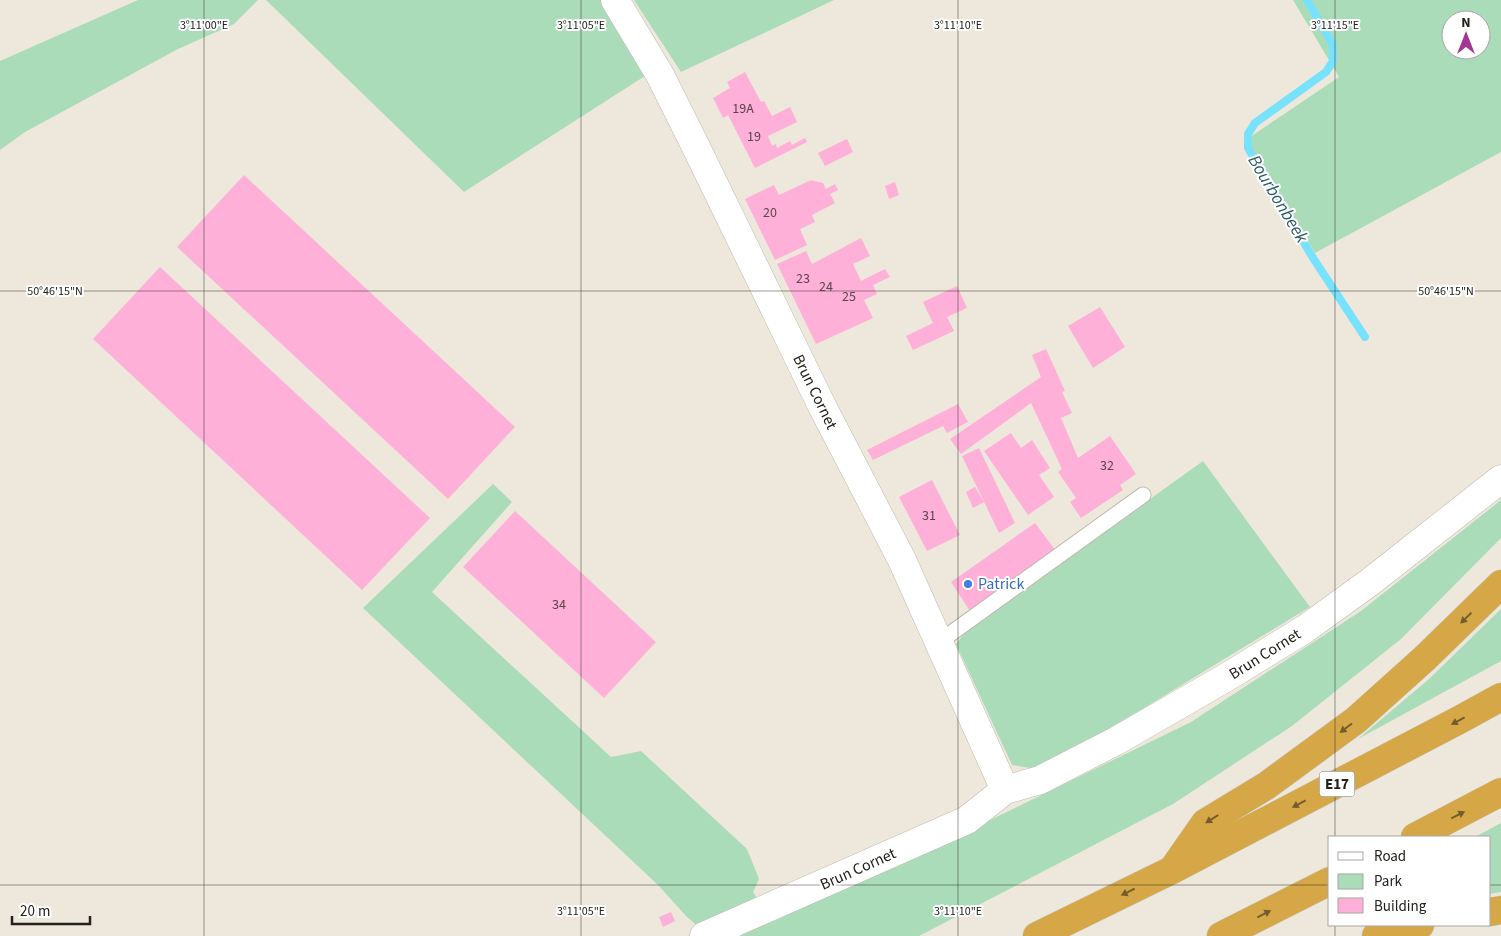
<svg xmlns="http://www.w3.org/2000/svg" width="1501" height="936" viewBox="0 0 1501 936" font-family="'Source Sans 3',sans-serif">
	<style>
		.green { fill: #abdcba; fill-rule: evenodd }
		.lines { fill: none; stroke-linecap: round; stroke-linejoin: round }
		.stream { stroke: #78e1fc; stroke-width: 8 }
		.building { fill: #feb0d9 }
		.lane-casing { stroke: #bebaae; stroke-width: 17 }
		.street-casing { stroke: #bebaae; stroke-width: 29 }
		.highway-casing { stroke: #cacac9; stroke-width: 29 }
		.lane { stroke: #fff; stroke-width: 15 }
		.street { stroke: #fff; stroke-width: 28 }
		.highway { stroke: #d5a746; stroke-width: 28 }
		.oneway { fill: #735d2f }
		.ticks { fill: none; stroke: #22211c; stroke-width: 1; stroke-opacity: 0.45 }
		.shop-dot { fill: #3f7fe0; stroke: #fff; stroke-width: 2 }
		.labels { text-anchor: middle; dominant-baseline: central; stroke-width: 4; stroke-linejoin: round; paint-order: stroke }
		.number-label { font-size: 14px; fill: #59454b }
		.shield { fill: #fff; stroke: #646460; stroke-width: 1 }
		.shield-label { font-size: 15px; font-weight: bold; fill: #22211c }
		.street-label { font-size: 16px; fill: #22211c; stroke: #fff }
		.shop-label { font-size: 16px; fill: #366cbe; stroke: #fff; text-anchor: start }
		.water-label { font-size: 18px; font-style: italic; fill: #2c5a66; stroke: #fff }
		.ticks-label { font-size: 12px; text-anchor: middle; fill: #22211c; stroke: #fff; stroke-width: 4; stroke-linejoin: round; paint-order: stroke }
	</style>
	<rect width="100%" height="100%" fill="#ede8db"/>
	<g class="green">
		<polygon points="138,0 258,0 234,24 178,49 25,132 0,150 0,61"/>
		<polygon points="266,0 604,0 645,76 464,192"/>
		<polygon points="634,0 834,0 681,72"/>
		<path d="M 1293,0 L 1501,0 L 1501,152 L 1315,253 L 1247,139 L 1339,77 ZM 1451,20 L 1481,20 L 1481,50 L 1451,50 Z"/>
		<polygon points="1203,461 1310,607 1075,750 1037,769 1012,765 956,644 967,630"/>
		<polygon points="493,484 512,502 432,592 611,757 641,751 747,849 759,879 753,892 757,898 701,929 687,917 658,885 363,608"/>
		<polygon points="1501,500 1501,538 1401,639 1292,726 1173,804 919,936 733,936 933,848 1191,722 1361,611"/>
		<polygon points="1501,609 1501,661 1358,739 1429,679"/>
		<polygon points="1501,823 1501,892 1490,894 1490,837 1475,837"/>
	</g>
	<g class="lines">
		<polyline class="stream" points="1307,0 1333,45 1333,61 1326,72 1255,123 1248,134 1248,148 1313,258 1365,337"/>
	</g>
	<g class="building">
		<polygon points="745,72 761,102 764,101 772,116 790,107 797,122 768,136 772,146 776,144 777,148 790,141 792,145 805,138 807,142 755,168 728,115 723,118 713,98 730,88 727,82"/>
		<polygon points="847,139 853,152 825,166 818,153"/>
		<polygon points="244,175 515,427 448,499 177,247"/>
		<polygon points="811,180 823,183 826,189 835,184 838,190 830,194 835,203 812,215 815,222 800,229 807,245 775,260 745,199 774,185 779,195"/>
		<polygon points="895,182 899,195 889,199 885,186"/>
		<polygon points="861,238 870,256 853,264 861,281 885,269 890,277 873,285 877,294 864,300 873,318 816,344 777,264 806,251 812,264"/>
		<polygon points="160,267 430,518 362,590 93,339"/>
		<polygon points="957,286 967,308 947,317 954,331 913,350 906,336 933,323 923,302"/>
		<polygon points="1100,307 1125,347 1093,368 1068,326"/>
		<polygon points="1046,349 1065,391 1062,392 1072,413 1061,418 1078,458 1110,436 1136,474 1120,485 1123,490 1081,518 1070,502 1076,498 1058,472 1062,469 1031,403 961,454 950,439 1041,377 1032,355"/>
		<polygon points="958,404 968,422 947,433 943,426 873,460 867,450"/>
		<polygon points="1011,433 1021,448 1032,440 1050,468 1039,475 1054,497 1028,515 984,451"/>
		<polygon points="979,448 1015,523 999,533 962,456"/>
		<polygon points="932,480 960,535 927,551 899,497"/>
		<polygon points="975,487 984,502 973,508 966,492"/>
		<polygon points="515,511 656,642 604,698 463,567"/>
		<polygon points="1035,523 1056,551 970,611 951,582"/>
		<polygon points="671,912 675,921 663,927 659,917"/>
	</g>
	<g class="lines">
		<g class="lane-casing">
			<polyline id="lane" points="939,642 1143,495"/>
		</g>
		<g class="street-casing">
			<g id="street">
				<polyline points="615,0 660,75 693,141 822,406 902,560 1005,790"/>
				<polyline points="704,936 967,820 1005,790 1040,780 1116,741 1227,677 1305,629 1370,582 1501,479"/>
			</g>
		</g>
		<g class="highway-casing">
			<g id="highway">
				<polyline points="1415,837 1501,792"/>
				<polyline points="1175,866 1205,823 1266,786 1356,720 1425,658 1501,584"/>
				<polyline points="1490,912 1501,910"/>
				<polyline points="1037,936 1172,870 1461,719 1501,697"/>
				<polyline points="1221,936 1330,881"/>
				<polyline points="1376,936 1420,925"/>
			</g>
		</g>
		<use href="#lane" class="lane"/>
		<use href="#street" class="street"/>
		<use href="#highway" class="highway"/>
	</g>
	<defs><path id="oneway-solid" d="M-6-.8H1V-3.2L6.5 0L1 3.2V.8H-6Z" transform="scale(1.25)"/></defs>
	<g class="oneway">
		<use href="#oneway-solid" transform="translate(1466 618) rotate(136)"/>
		<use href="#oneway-solid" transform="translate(1458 721) rotate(152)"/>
		<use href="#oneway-solid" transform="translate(1346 728) rotate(143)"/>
		<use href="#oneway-solid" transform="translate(1299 804) rotate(152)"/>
		<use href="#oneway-solid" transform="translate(1458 815) rotate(-27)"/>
		<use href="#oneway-solid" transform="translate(1212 819) rotate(148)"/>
		<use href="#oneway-solid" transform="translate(1128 892) rotate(154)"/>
		<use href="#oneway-solid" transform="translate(1264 914) rotate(-27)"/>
	</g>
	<path class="ticks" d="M 204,0 L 204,936M 581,0 L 581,936M 958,0 L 958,936M 1335,0 L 1335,837M 0,291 L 1501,291M 0,885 L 1330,885M 1490,885 L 1501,885M 1335,925 L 1335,936"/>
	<circle class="shop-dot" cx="968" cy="584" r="5"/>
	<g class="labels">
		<g class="number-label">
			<text x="743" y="109">19A</text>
			<text x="754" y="137">19</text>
			<text x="770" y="213">20</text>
			<text x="803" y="279">23</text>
			<text x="826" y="287">24</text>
			<text x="849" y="297">25</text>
			<text x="1107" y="466">32</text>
			<text x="929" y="516">31</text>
			<text x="559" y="605">34</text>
		</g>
		<rect class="shield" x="1319.5" y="771.5" width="35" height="25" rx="4"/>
		<g class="shield-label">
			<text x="1337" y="784">E17</text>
		</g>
		<g class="street-label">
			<text transform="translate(815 392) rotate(64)">Brun Cornet</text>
			<text transform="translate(1265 654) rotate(-32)">Brun Cornet</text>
			<text transform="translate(858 869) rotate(-24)">Brun Cornet</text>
		</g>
		<g class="shop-label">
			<text x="978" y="584">Patrick</text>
		</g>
		<g class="water-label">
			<text transform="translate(1278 199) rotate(59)">Bourbonbeek</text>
		</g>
	</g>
	<g class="ticks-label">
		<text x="204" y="29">3°11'00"E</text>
		<text x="581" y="29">3°11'05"E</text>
		<text x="958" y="29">3°11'10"E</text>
		<text x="1335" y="29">3°11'15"E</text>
		<text x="55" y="295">50°46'15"N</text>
		<text x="1446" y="295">50°46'15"N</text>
		<text x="581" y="915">3°11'05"E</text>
		<text x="958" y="915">3°11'10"E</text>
	</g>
	<rect x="1328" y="836" width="162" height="90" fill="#ffffff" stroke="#a7a6a4"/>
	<rect x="1338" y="852" width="25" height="8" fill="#ffffff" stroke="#a7a6a4"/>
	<text x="1374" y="861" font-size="15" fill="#22211c">Road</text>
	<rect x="1338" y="874" width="25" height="15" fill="#abdcba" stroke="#a7a6a4"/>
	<text x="1374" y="886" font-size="15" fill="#22211c">Park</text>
	<rect x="1338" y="898" width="25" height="15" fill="#feb0d9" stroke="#a7a6a4"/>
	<text x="1374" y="911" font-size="15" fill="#22211c">Building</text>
	<g transform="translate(1466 35)"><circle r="24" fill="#ffffff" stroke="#a7a6a4"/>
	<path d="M0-4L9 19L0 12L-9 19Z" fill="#a33594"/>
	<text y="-8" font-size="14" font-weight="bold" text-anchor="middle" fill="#22211c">N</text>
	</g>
	<path d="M12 916v8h78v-8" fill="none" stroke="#22211c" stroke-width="2.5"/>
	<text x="20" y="916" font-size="15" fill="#22211c" stroke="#ffffff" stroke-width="4" paint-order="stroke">20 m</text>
</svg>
